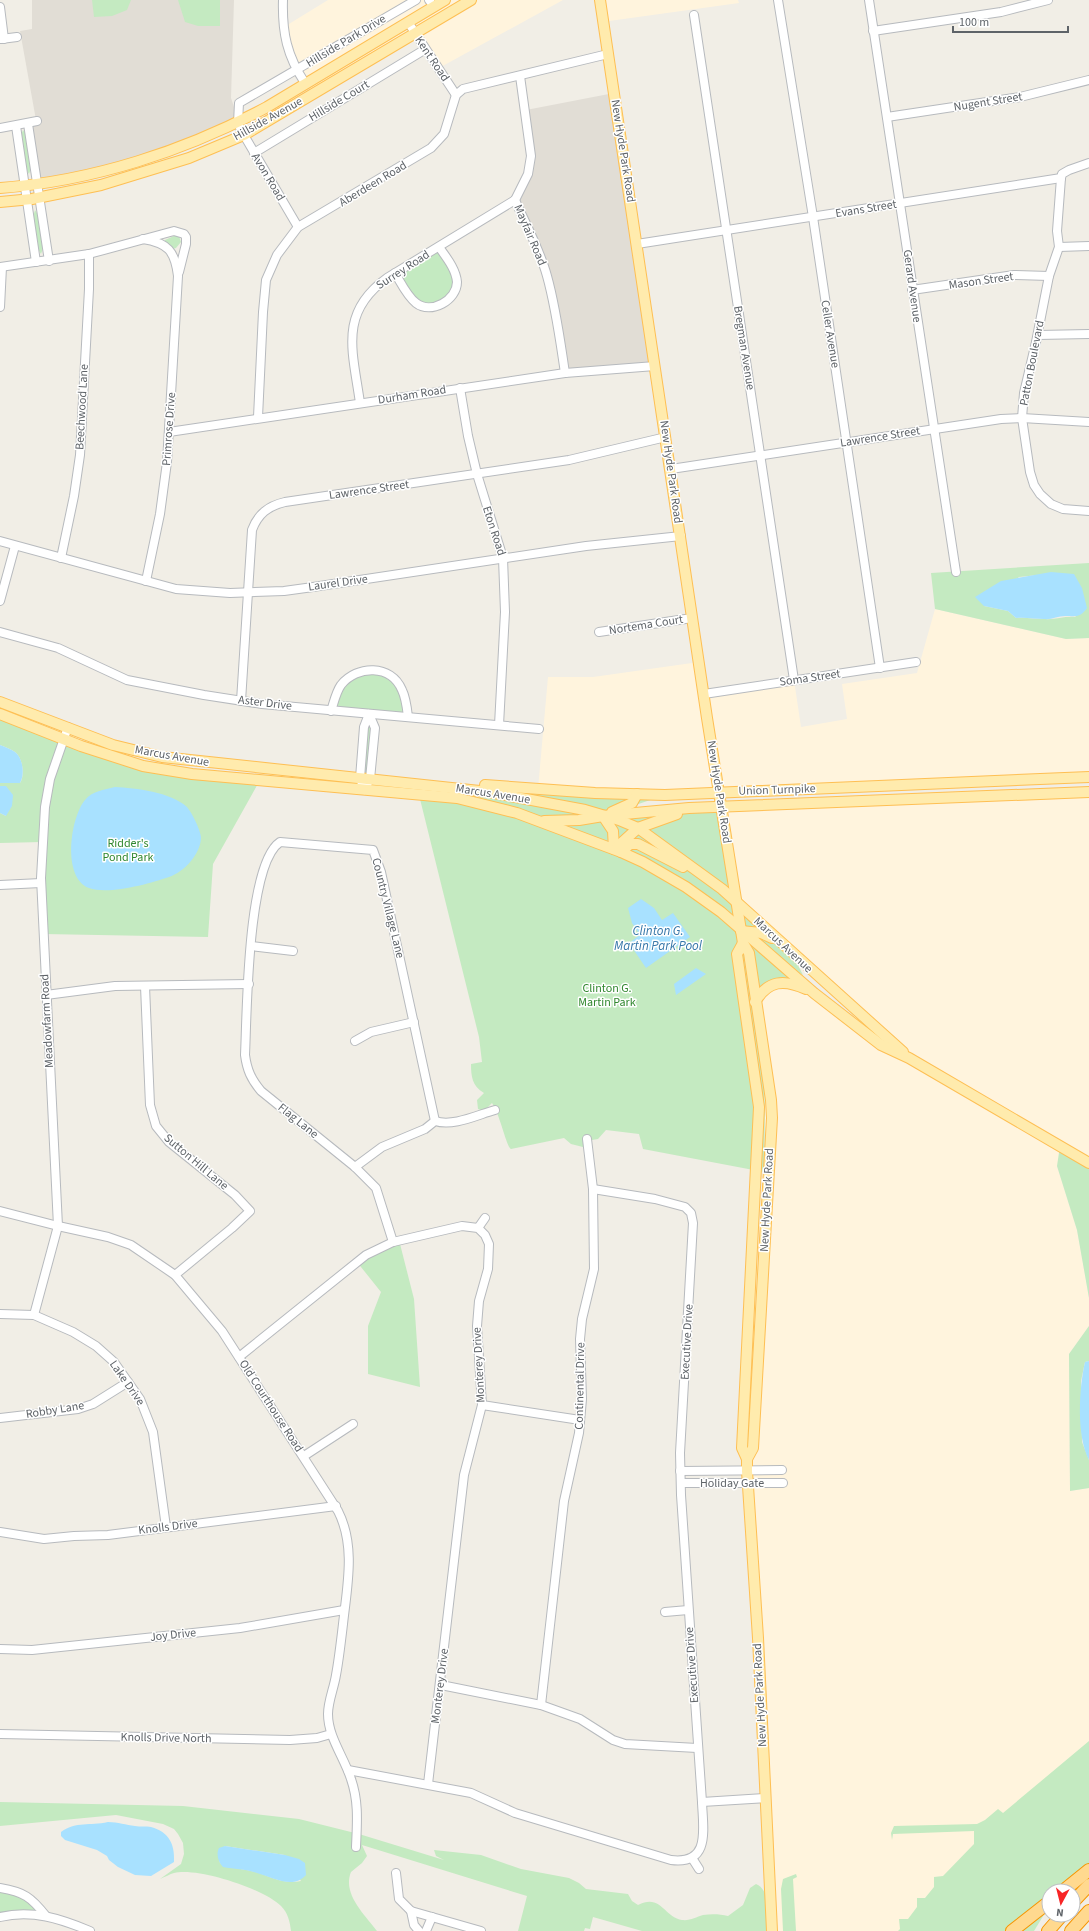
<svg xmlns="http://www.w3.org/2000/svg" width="1089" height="1931" viewBox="0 0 1089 1931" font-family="'Source Sans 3',sans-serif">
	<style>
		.commercial { fill: #fff4dd }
		.education { fill: #e1ddd5 }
		.green { fill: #c4eac1; fill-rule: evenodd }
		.water { fill: #a8e1ff }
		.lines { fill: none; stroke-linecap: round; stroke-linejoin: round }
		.minor-casing { stroke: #b7babe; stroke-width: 10 }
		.major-casing { stroke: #febf53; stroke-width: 12 }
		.highway-casing { stroke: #f79500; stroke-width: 14 }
		.minor { stroke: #fff; stroke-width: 8 }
		.major { stroke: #ffebad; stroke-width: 10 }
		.highway { stroke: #ffd98f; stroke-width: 12 }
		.labels { text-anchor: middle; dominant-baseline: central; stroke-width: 3; stroke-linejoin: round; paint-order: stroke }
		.street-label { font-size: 12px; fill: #5e6368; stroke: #fff }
		.park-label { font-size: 12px; fill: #30872e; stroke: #fff }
		.water-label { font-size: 13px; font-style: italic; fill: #3677a9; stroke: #fff }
	</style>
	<rect width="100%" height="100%" fill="#f1eee6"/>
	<g class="commercial">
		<polygon points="328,0 563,0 439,68 416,34 314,95 298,70 284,27"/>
		<polygon points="599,0 738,0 739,3 602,22"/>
		<polygon points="935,609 1066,639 1089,638 1089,777 720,793 538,789 548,677 593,677 699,662 704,694 794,680 801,727 847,719 842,684 917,673"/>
		<polygon points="1089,792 1089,1163 1057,1166 1077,1230 1089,1298 1089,1326 1069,1354 1070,1491 1089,1488 1089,1766 908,1931 772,1931 747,1471 751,1357 765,1138 763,1077 753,1016 766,987 799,986 907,1057 736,901 721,807"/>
	</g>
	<g class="education">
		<polygon points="32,0 234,0 231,98 239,122 142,158 38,184 30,123 36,120 20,31 32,29"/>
		<polygon points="614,93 655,366 565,373 547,275 515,200 528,174 526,110"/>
	</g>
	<g class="green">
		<polygon points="92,0 131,0 127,10 112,16 94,17"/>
		<polygon points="178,0 220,0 220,26 198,26 185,22"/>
		<path d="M 23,130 C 32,141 35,160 29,174 C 20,162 17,143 23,130 Z"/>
		<path d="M 35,210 C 44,222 47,241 41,254 C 33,243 30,224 35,210 Z"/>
		<polygon points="176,235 179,236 181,242 176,248 173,249 165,242 165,240"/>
		<polygon points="439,247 457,281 446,302 420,305 395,273"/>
		<path d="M 1089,563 L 1089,638 L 1066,639 L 935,609 L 931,573 ZM 1038,575 L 1076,617 C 1064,616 1055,620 1044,619 C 1034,619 1026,617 1016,618 L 1008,611 L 984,606 L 1019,577 Z"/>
		<polygon points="372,669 398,682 408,717 370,714 375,728 370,779 360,778 369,714 331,711 340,686"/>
		<path d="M 0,715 L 123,761 L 260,780 L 213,864 L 208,937 L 43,934 L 42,842 L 0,843 L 0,813 L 6,816 L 6,786 L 0,786 L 0,783 L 20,783 C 25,776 23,758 15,752 C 11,749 5,747 0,745 Z"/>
		<path d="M 543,789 L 665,795 L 606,815 L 721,807 L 736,901 L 791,952 L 803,975 L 763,949 L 814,993 L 782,983 L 760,993 L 765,1110 L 764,1172 L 643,1149 L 639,1134 L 606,1130 L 598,1139 L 592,1140 L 583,1147 L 571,1144 L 564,1138 L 511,1149 C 506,1146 500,1114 492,1103 L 484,1111 L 478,1109 L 477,1100 L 484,1093 C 472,1086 471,1076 471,1064 L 482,1062 L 479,1037 L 419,795 C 461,790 502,794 543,789 Z"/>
		<polygon points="1060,1146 1089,1163 1089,1298 1077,1230 1057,1166"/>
		<polygon points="399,1240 414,1299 420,1387 368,1374 368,1326 381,1292 357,1262"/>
		<polygon points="1089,1326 1089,1361 1085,1362 1081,1381 1082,1442 1089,1460 1089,1488 1070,1491 1069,1354"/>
		<polygon points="1089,1741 1089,1866 1058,1891 1049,1891 1049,1898 1005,1931 898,1931 900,1929 899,1919 908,1919 917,1907 917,1898 925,1898 934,1887 934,1877 943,1876 974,1844 974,1831 893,1834 892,1840 891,1833 894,1826 977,1824 985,1820 998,1809 1003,1813"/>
		<path d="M 0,1802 L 183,1806 L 299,1819 L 359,1834 L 444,1860 L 436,1856 L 434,1850 L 481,1855 L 521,1869 L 569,1878 L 579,1883 L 586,1889 L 628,1894 L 632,1901 L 638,1905 C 661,1893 664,1917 682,1920 C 690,1921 696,1917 703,1915 C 711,1914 720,1914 728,1916 L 743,1905 L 750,1888 L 756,1884 C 770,1889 770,1918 772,1931 L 642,1931 L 593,1917 L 590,1929 L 585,1928 L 584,1931 L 518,1931 L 527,1896 L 362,1845 L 367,1856 L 362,1863 L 351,1872 C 342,1894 365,1915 377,1931 L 291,1931 C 290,1922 288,1913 281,1906 C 264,1889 198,1867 174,1873 C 170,1874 165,1877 160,1879 L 181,1864 L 184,1854 L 183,1843 L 178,1834 L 174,1829 L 163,1824 L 116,1815 L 0,1826 ZM 225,1846 L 285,1855 L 301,1881 C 285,1885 271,1877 256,1872 C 243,1869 231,1868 220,1863 L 218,1854 Z"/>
		<polygon points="796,1874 797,1877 793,1879 796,1931 783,1931 781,1889 783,1879"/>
		<polygon points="0,1888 18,1891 46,1916 0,1917"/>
		<polygon points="1045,1913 1034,1931 1021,1931"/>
	</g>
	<g class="water">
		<path d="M 1051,572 L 1074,574 L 1082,588 L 1087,608 C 1080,618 1076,616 1065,616 C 1058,616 1051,620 1044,619 C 1034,619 1026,617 1016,618 L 1008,611 L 984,606 L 975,597 L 1001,581 Z"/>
		<path d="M 0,745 C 5,747 11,749 15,752 C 23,758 25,775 20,783 L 0,783 Z"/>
		<polygon points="0,786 6,786 13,795 12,806 6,816 0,813"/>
		<path d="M 115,787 C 135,788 171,792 187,807 C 192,813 200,829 201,837 C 201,854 184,872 169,877 C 149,884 108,895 89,888 C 62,878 70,818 85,800 C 92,791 104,790 115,787 Z"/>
		<polygon points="641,899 654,908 662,920 673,913 690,937 646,968 629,943 640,935 632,923 628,908"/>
		<polygon points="696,968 706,974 676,995 674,984"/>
		<path d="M 1089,1361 L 1089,1460 C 1076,1436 1079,1388 1085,1362 Z"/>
		<path d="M 108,1822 C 118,1822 126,1825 135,1826 C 140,1827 146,1826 151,1827 C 169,1832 175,1844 174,1862 L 151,1876 L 135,1875 L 118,1867 L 109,1860 L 107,1856 L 97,1850 L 65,1840 L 61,1836 L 61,1832 C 77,1821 89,1826 108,1822 Z"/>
		<path d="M 225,1846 L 285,1855 L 299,1859 L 305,1863 L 306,1875 C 293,1890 272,1877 257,1873 C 246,1869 234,1869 223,1867 C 218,1862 216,1854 219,1848 Z"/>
	</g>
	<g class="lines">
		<g class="minor-casing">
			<g id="minor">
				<path d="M 283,0 C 282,33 287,56 305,83"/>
				<polyline points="429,0 434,7"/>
				<polyline points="778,0 813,217 880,668"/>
				<polyline points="869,0 956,572"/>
				<polyline points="0,7 4,39"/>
				<polyline points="694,15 794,680"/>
				<polyline points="408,22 456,95"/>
				<polyline points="873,31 1001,12 1048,0"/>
				<polyline points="1,39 17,37"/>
				<polyline points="887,117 1020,97 1089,80"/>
				<polyline points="28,124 49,261"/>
				<polyline points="16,126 36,262"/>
				<polyline points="0,128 37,121"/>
				<polyline points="254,153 424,50"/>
				<polyline points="1089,163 1069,170 1062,174 1061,178 1057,231 1059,247 1049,276 1036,342 1024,393 1022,418 1030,472 1034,485 1040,494 1051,504 1063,509 1089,511"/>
				<path d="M 515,200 C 526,225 540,250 547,276 C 556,308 560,340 565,373"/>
				<polyline points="515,200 528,174 531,156 520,76"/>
				<polyline points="298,227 241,130 238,123 239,103 416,0"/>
				<path d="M 143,239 C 168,243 175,251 178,276 L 167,462 L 160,514 L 146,581"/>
				<polyline points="637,244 1061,178"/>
				<polyline points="1059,247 1089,246"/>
				<polyline points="0,267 89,254 174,231 184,234 186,237 186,244 179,272"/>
				<path d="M 395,273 C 401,283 407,296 416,303 C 431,315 457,300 457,282 C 456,269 446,257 439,247"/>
				<polyline points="912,290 1014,275 1049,276"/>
				<polyline points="0,307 2,267"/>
				<polyline points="1038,335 1089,334"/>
				<polyline points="460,388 468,436 477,474 503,558 505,612 499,725"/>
				<path d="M 360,403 C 353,352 338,313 387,278 L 515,200"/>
				<polyline points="258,417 263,312 266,280 277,255 298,227 431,148 444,134 456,95 463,89 608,54"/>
				<polyline points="169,432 565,373 655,366"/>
				<polyline points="671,469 1001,419 1022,418 1089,422"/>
				<polyline points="0,541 176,589 230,593 284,591 313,587 586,546 681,536"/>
				<polyline points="61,558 74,496 80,455 89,289 89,254"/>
				<polyline points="0,601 15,546"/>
				<polyline points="0,632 58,648 127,680 204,695 262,704 539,729"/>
				<polyline points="599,632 692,618"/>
				<polyline points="704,694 916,662"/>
				<path d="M 241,701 L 252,530 C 258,514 268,506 285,502 L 569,460 L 666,437"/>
				<path d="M 331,711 C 334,702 336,692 341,685 C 357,665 391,664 402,690 C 406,698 407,708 408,717"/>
				<polygon points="369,714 375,728 370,779 364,790 360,778 364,727"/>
				<polyline points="0,885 41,883"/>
				<polyline points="251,946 293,951"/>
				<polyline points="145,986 150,1105 156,1126 169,1142 235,1195 250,1211 232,1228 175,1275"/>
				<polyline points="46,995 115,986 249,984"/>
				<polyline points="355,1041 371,1032 414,1022"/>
				<path d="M 355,1167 L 382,1147 L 425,1129 L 435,1121 C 453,1127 477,1115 495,1110"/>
				<path d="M 0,1211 L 58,1226 L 108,1237 L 131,1245 L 175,1275 L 222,1331 L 338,1511 C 356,1546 347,1587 343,1624 C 341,1641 339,1659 336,1675 C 334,1688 328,1701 328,1714 C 328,1737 344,1757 351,1779 C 359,1802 357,1823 356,1847"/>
				<polyline points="478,1228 485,1218"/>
				<path d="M 393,1242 L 376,1188 L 355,1167 L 261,1091 C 251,1079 247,1070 245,1055 C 247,1014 247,864 280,842 L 373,850 L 381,872 L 435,1121"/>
				<polyline points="0,1314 34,1315 73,1332 96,1346 114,1362 140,1399 153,1432 166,1527"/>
				<polyline points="34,1315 58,1226 41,878 45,807 50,779 68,727"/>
				<polyline points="239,1357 366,1255 393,1242 462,1226 478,1228 485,1235 489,1244 488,1269 479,1301 477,1326 482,1405 464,1475 428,1784"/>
				<polyline points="482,1405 580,1420"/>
				<polyline points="0,1418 78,1409 93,1404 128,1382"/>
				<polyline points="304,1456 353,1424"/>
				<polyline points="680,1471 782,1470"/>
				<polyline points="681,1483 783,1483"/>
				<polyline points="0,1532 44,1539 74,1536 108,1535 336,1506"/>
				<polyline points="665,1612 688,1610"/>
				<polyline points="0,1649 32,1650 240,1628 344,1610"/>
				<polyline points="441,1685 541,1705 580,1719 613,1740 625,1744 697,1748"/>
				<polyline points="541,1705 564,1501 579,1433 582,1399 580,1339 582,1319 594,1269 593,1189 587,1139"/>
				<polyline points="0,1734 290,1740 317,1738 331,1734"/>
				<path d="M 348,1770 L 471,1793 L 515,1813 L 671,1860 C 711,1865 703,1829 702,1802 L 681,1495 L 680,1453 L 693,1223 L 691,1213 L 685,1207 L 655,1199 L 593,1189"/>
				<polyline points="702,1802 766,1798"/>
				<polyline points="692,1858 699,1869"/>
				<polyline points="396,1873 399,1899 411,1911 481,1931"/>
				<path d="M 0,1888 C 24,1892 31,1897 46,1916"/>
				<polyline points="411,1911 414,1925 419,1931"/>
				<path d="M 0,1917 C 32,1909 61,1919 90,1931"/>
				<polyline points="426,1931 432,1917"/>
			</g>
		</g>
		<g class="major-casing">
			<g id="major">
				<polyline points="600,0 707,718 743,943 749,953 771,1100 772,1118 753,1448 747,1459 747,1471 758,1638 772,1931"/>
				<path d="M 0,188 C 93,181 185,151 267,107 L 445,0"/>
				<polyline points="0,202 32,199 101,185 189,158 244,135 471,0"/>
				<polyline points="0,702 113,745 162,757 489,792 585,810 619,820 638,828 722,889 903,1052"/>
				<polyline points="0,714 81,746 143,766 192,774 457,798 517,813 621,852 643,862 686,887 721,912 814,993 881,1045 909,1058 1089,1163"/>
				<polyline points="485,785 595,793 665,795 1089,777"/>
				<polyline points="612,812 632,803 637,794"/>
				<polyline points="603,816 613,831 614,849"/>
				<polyline points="544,821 579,820 603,816 689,808 1089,792"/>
				<polyline points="617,847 638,828 677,814"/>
				<polyline points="621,852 630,844 638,844 683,867"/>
				<polyline points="741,931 761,933 772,938"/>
				<polyline points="743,943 737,954 759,1107 742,1448 747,1459"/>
				<path d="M 755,1002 C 768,980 784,979 806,989"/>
			</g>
		</g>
		<g class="highway-casing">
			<g id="highway">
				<polyline points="1063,1891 1089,1870"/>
				<polyline points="1073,1902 1089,1885"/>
				<polyline points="1012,1931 1049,1902"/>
				<polyline points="1048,1931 1062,1915"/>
				<polyline points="1071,1931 1089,1911"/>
			</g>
		</g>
		<use href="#minor" class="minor"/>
		<use href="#major" class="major"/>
		<use href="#highway" class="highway"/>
	</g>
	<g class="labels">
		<g class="street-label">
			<text transform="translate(346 41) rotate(-31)">Hillside Park Drive</text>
			<text transform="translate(432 59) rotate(56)">Kent Road</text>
			<text transform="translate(339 101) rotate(-31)">Hillside Court</text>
			<text transform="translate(988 102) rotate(-9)">Nugent Street</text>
			<text transform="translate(268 119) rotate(-29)">Hillside Avenue</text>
			<text transform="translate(623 151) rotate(81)">New Hyde Park Road</text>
			<text transform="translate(268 177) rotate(59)">Avon Road</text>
			<text transform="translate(373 184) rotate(-31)">Aberdeen Road</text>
			<text transform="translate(866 209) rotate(-9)">Evans Street</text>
			<text transform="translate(530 235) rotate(67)">Mayfair Road</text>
			<text transform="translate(403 270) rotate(-33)">Surrey Road</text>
			<text transform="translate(981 281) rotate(-8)">Mason Street</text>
			<text transform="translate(912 286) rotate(82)">Gerard Avenue</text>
			<text transform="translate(830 334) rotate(81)">Celler Avenue</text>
			<text transform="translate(744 348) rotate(81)">Bregman Avenue</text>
			<text transform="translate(1032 363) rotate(-79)">Patton Boulevard</text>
			<text transform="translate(412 395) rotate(-9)">Durham Road</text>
			<text transform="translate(82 407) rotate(-87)">Beechwood Lane</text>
			<text transform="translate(169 429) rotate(-86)">Primrose Drive</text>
			<text transform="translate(880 437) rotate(-9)">Lawrence Street</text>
			<text transform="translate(671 472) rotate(82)">New Hyde Park Road</text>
			<text transform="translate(369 490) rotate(-8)">Lawrence Street</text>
			<text transform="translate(494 531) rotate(72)">Eton Road</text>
			<text transform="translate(338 583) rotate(-8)">Laurel Drive</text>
			<text transform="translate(646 625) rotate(-9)">Nortema Court</text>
			<text transform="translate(810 678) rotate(-8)">Soma Street</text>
			<text transform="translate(265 703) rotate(7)">Aster Drive</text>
			<text transform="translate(172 756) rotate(10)">Marcus Avenue</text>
			<text transform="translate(777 790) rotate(-2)">Union Turnpike</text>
			<text transform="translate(719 792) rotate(81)">New Hyde Park Road</text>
			<text transform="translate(493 794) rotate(9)">Marcus Avenue</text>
			<text transform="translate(388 908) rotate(76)">Country Village Lane</text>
			<text transform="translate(783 945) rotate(43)">Marcus Avenue</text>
			<text transform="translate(47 1021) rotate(-93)">Meadowfarm Road</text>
			<text transform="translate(298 1121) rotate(39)">Flag Lane</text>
			<text transform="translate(196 1162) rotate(40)">Sutton Hill Lane</text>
			<text transform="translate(767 1200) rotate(-87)">New Hyde Park Road</text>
			<text transform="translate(687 1342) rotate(-87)">Executive Drive</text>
			<text transform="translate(479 1365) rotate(-93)">Monterey Drive</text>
			<text transform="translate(127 1383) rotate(55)">Lake Drive</text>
			<text transform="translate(580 1386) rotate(-89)">Continental Drive</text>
			<text transform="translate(271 1406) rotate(57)">Old Courthouse Road</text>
			<text transform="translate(55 1410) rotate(-9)">Robby Lane</text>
			<text x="732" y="1483">Holiday Gate</text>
			<text transform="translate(168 1527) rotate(-7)">Knolls Drive</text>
			<text transform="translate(173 1635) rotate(-6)">Joy Drive</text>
			<text transform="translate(692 1665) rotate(-94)">Executive Drive</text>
			<text transform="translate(440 1686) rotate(-83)">Monterey Drive</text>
			<text transform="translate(760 1695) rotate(-93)">New Hyde Park Road</text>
			<text transform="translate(166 1738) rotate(1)">Knolls Drive North</text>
		</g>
		<g class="park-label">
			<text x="128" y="843">Ridder's<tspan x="128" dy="14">Pond Park</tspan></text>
			<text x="607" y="988">Clinton G.<tspan x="607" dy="14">Martin Park</tspan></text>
		</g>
		<g class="water-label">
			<text x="658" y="931">Clinton G.<tspan x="658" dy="15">Martin Park Pool</tspan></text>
		</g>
	</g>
	<g transform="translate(1061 1903) rotate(187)"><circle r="19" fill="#ffffff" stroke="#bfc1c3"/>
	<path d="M0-3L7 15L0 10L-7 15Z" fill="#f82526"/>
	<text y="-6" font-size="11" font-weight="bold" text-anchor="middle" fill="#5e6368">N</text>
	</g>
	<path d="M953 26v6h115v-6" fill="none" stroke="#5e6368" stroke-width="2"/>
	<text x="959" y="26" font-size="12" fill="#5e6368" stroke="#ffffff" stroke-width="3" paint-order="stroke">100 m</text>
</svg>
